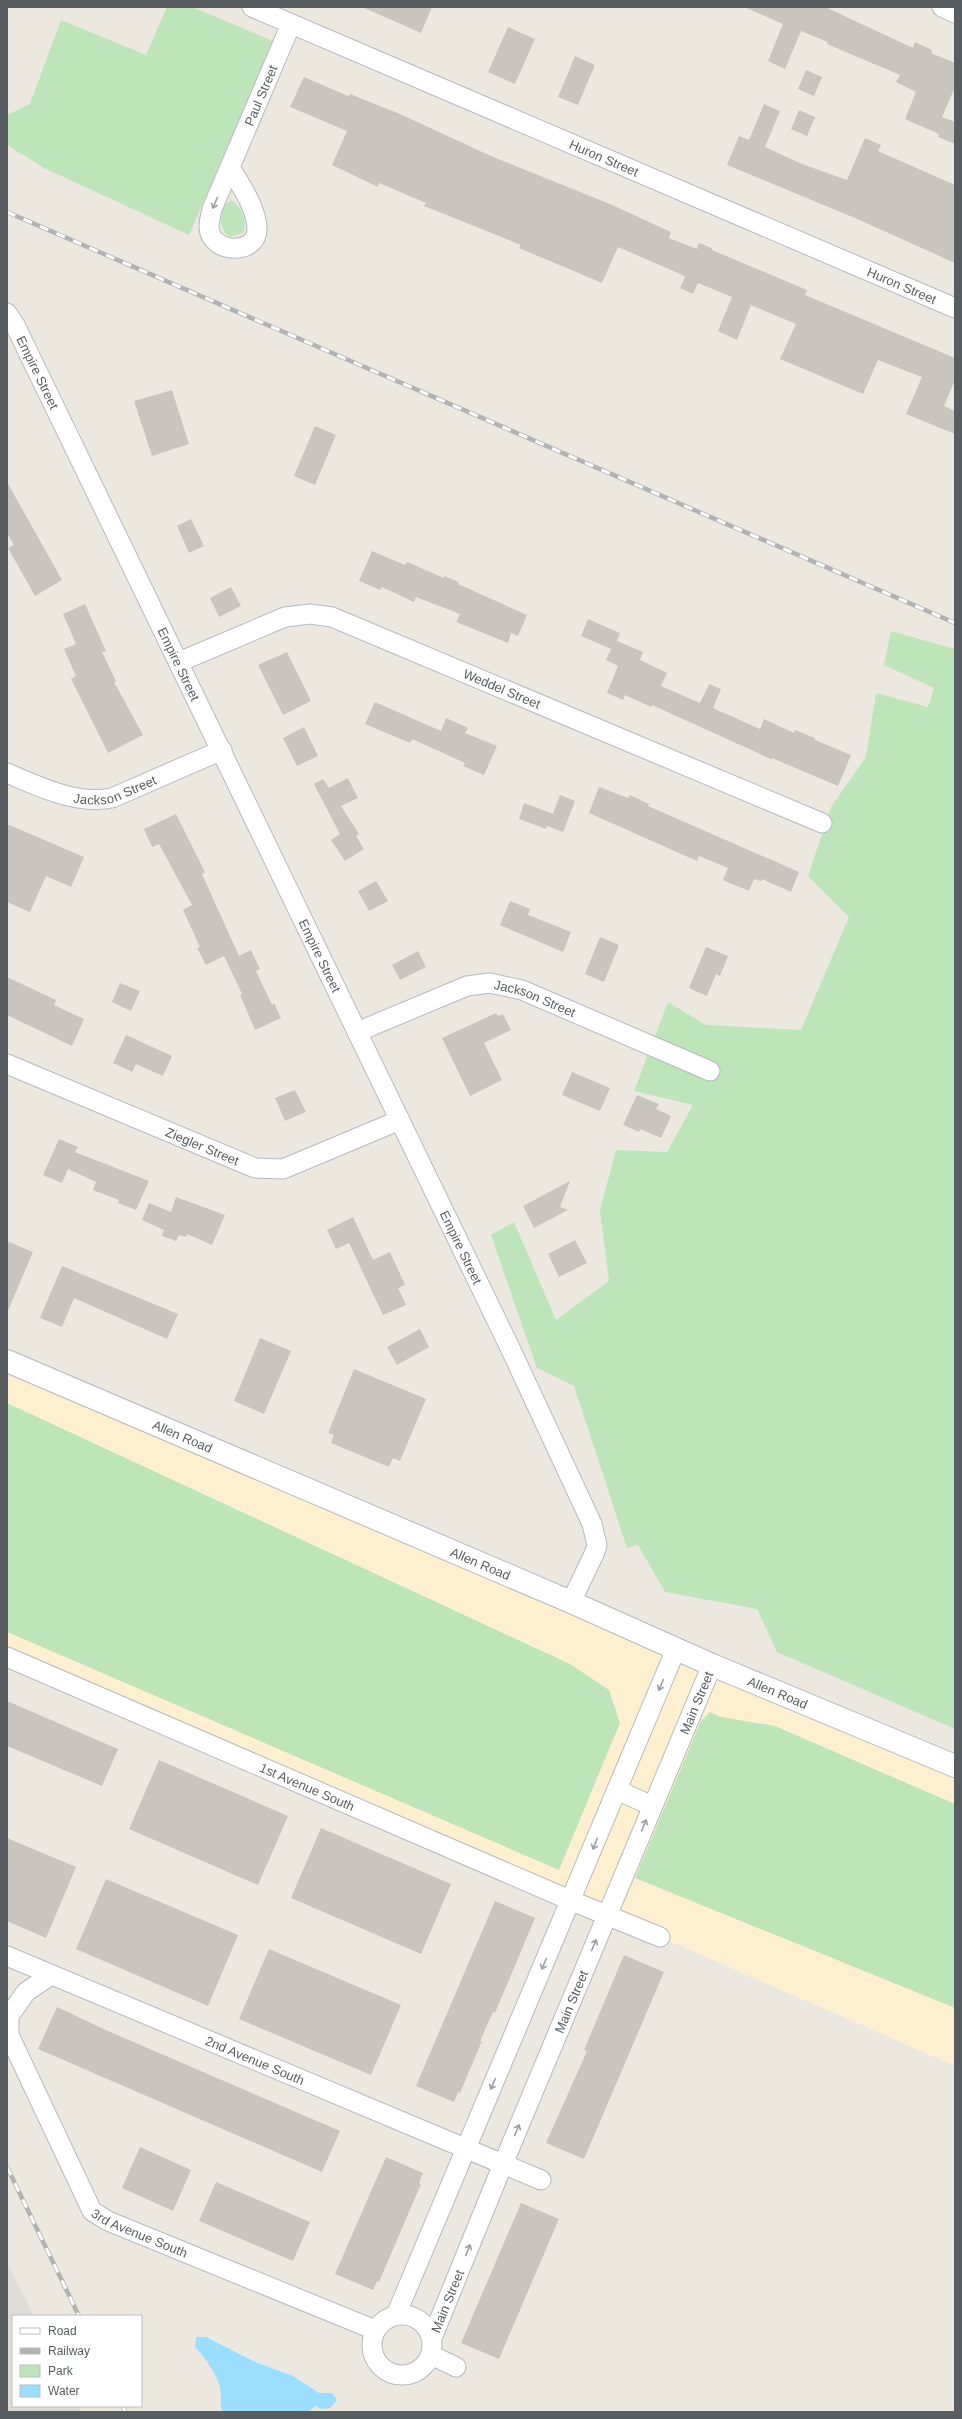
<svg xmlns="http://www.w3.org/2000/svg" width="962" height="2419" viewBox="0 0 962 2419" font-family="Arial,sans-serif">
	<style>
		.commercial { fill: #ffefd1 }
		.industrial { fill: #dfdbd7 }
		.green { fill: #bee5b9 }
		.water { fill: #9cdeff }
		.building { fill: #c9c5be }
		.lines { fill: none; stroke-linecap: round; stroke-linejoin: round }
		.minor-casing { stroke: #b5b8bd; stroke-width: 21 }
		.secondary-casing { stroke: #b3b8bd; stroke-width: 24 }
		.minor { stroke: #fff; stroke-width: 19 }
		.secondary { stroke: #fff; stroke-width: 22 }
		.rail-casing { stroke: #b1b2b2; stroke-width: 4.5 }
		.rail { stroke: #fff; stroke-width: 3; stroke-dasharray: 9; stroke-linecap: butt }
		.oneway { stroke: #9b9ea0 }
		.labels { text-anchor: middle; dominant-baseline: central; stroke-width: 3.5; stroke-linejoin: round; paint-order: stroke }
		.street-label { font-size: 13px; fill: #585d61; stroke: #fff }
	</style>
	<rect width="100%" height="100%" fill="#ece8df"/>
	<polygon class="commercial" points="7,1361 955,1766 955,2066 660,1937 7,1657"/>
	<polygon class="industrial" points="7,2263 34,2316 13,2316 13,2406 78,2406 81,2412 7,2412"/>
	<g class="green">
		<polygon points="167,7 192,7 273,41 189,235 44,168 7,145 7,115 30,104 61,20 146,55"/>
		<path d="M 231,200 C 242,207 248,221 243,233 L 230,237 C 217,229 218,208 231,200 Z"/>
		<polygon points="891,631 955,649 955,1729 777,1652 757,1609 665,1592 638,1545 627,1548 574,1386 537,1368 491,1235 514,1222 556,1320 609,1281 600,1210 616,1150 667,1152 693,1105 634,1091 668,1002 706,1025 801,1030 849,917 808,876 831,807 866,757 876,693 928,707 934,688 884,665"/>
		<polygon points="7,1403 570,1664 609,1690 620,1723 559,1870 7,1632"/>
		<polygon points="710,1712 721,1717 775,1726 955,1804 955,2008 635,1878 701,1721"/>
	</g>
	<path class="water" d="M 196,2337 L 206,2337 L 253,2361 L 293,2376 L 319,2393 L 332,2393 L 337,2400 L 330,2408 L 321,2409 L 316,2406 L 307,2412 L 223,2412 C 220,2405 221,2401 221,2393 C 219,2376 206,2359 195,2347 Z"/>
	<g class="building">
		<polygon points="362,7 432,7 421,33"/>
		<polygon points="744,7 825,7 913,48 915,42 932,50 931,53 955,63 955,87 942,117 955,122 955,144 938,137 939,134 905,119 916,92 896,82 900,75 827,44 828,42 801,31 785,69 768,61 783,24"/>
		<polygon points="508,27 535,39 515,84 488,72"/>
		<polygon points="575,56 595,65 578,105 558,97"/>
		<polygon points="806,70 822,77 814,96 798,89"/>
		<polygon points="304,77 348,96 350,94 400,114 493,157 610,204 671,232 669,238 697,249 699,243 712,248 712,250 807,290 805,295 955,358 955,380 944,406 955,411 955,434 906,414 922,377 878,360 863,394 780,359 796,324 751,305 737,340 718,331 732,297 698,283 693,294 680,288 685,277 678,273 618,247 602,283 519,248 521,245 424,206 426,203 379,183 378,187 332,165 347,131 290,107"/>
		<polygon points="764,104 780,111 765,147 802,164 847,180 865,138 881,145 878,151 955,185 955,263 855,218 727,165 739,136 749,140"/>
		<polygon points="799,110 815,117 807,136 791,129"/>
		<polygon points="172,390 189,444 152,456 134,401"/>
		<polygon points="315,426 336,435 315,485 294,476"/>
		<polygon points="7,482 62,580 35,596 8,548 14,545 7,533"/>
		<polygon points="191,519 204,546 189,553 177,526"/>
		<polygon points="372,551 405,565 407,562 444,578 444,576 459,582 458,584 527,615 518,636 511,633 508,643 456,622 460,614 416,597 414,602 382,587 380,590 359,581"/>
		<polygon points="231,587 241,606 219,617 210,598"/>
		<polygon points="85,604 106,651 102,652 116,681 114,682 143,735 108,753 71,679 76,676 64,649 76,644 63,614"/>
		<polygon points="588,619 620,633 617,641 643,652 640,660 667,673 661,686 700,703 709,684 721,689 713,708 760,729 764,719 794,733 795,730 815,738 815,740 851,755 838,786 772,758 771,759 652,705 651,707 625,695 623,700 607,693 618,666 606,660 611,649 581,636"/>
		<polygon points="287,652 311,701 283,715 258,665"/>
		<polygon points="375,702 441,731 446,718 468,728 465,733 497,746 484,775 463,766 465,763 412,739 410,743 365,724"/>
		<polygon points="304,727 318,756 297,766 283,738"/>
		<polygon points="348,778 358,798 341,806 359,834 356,836 364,849 345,861 331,840 340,834 314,784 323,779 329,788"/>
		<polygon points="599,787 628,798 630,795 649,804 648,806 799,872 791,892 762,879 761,881 754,879 749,891 723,880 728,868 699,856 697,861 589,813"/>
		<polygon points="560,795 575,801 563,832 547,826 546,829 519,819 524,803 553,814"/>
		<polygon points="176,814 205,872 202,874 239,956 251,950 260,969 256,971 272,1005 274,1003 281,1018 255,1030 240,995 242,994 224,956 206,965 197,948 200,947 183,910 192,905 159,844 152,847 144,829"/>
		<polygon points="7,824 84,857 71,887 46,876 30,912 7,902"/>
		<polygon points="376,881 388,901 369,911 358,891"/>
		<polygon points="510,901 530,909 528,915 571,932 563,952 500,925"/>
		<polygon points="600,937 619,945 604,982 585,974"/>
		<polygon points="706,947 728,956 720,976 716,974 707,996 689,988"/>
		<polygon points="418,951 426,967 400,980 392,965"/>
		<polygon points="7,977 56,1000 54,1005 84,1019 72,1046 7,1015"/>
		<polygon points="120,983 140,991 131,1011 112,1002"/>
		<polygon points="496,1013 498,1016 503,1014 511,1030 484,1043 502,1080 470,1096 442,1038"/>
		<polygon points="126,1035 172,1056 163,1076 136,1064 132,1072 113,1063"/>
		<polygon points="572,1072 610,1088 600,1111 562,1095"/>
		<polygon points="295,1090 306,1112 285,1121 275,1098"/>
		<polygon points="637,1095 659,1104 656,1109 671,1116 661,1138 640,1129 639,1132 623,1125"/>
		<polygon points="59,1139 78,1147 75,1152 149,1181 136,1210 118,1203 119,1200 93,1190 96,1182 68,1169 62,1183 43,1175"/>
		<polygon points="570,1181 560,1207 568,1210 534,1228 523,1206"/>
		<polygon points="176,1197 225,1215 212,1245 187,1234 186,1237 179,1235 176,1241 162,1236 164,1230 142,1220 149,1203 171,1212"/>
		<polygon points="353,1217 373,1260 390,1252 405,1285 398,1288 406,1305 383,1315 349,1243 336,1249 327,1230"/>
		<polygon points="575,1240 587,1263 559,1277 548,1254"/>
		<polygon points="7,1241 33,1252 7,1313"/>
		<polygon points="62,1266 178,1314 167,1339 74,1298 62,1327 40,1318"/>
		<polygon points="420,1329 429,1347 397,1365 387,1347"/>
		<polygon points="260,1338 291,1351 264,1414 234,1401"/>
		<polygon points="354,1369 426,1399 400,1461 393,1458 389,1467 331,1443 334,1435 328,1433"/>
		<polygon points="7,1701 118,1749 102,1786 7,1746"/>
		<polygon points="159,1760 288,1816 258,1885 129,1829"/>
		<polygon points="321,1828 451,1884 421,1954 291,1898"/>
		<polygon points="7,1838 76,1867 46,1938 7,1921"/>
		<polygon points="106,1879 238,1935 208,2006 76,1949"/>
		<polygon points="495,1901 535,1918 495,2013 493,2012 480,2041 482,2041 460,2093 458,2092 454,2102 416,2086"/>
		<polygon points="269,1949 401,2005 371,2075 239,2019"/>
		<polygon points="624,1955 664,1972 584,2159 546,2143 587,2051 584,2050"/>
		<polygon points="57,2007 108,2031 340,2131 322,2172 38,2049"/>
		<polygon points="140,2147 191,2170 173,2211 122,2188"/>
		<polygon points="386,2157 423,2173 419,2183 421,2184 379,2282 377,2281 373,2290 335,2274"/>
		<polygon points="216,2182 310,2222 293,2261 199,2221"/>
		<polygon points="521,2203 559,2219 499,2359 461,2343"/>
	</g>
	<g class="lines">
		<g class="minor-casing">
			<g id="minor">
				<path id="s1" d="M 252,7 L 955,308"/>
				<polyline points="942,7 955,13"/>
				<path id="s2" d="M 230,167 C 240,185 257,208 257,229 C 257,256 210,254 209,227 C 209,221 211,214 212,209 L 291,24"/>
				<path id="s3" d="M 7,313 L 15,325 L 511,1350 L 592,1524 L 597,1545 L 595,1552 L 571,1602"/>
				<path id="s4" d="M 179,662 L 285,617 L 310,614 L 332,617 L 822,823"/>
				<path id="s5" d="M 7,773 C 40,787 76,805 112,798 L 222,750"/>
				<path id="s6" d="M 357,1032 L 467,986 L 490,983 L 522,990 L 710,1071"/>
				<path id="s7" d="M 7,1064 L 255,1168 L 283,1169 L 400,1120"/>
				<path id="s8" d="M 7,1657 L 572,1901 L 660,1937"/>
				<polyline points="617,1790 652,1806"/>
				<path id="s9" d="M 7,1956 L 541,2180"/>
				<path id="s10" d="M 51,1975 L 26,1992 L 9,2016 L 9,2035 L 92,2211 L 108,2221 L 375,2330"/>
				<circle cx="402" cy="2345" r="30"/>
				<polyline points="396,2315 676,1649"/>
				<path id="s11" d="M 432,2338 L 503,2164 L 712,1665"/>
				<polyline points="431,2355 456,2367"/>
			</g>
		</g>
		<g class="secondary-casing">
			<g id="secondary">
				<path id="s12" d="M 7,1361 L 571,1602 L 712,1665 L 955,1766"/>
			</g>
		</g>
		<use href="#minor" class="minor"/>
		<use href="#secondary" class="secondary"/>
		<g class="rail-casing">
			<g id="rail">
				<polyline points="7,212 955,623"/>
				<polyline points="7,2167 79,2316"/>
				<polyline points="123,2406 125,2412"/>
			</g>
		</g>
		<use href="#rail" class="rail"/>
	</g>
	<defs><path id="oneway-shaft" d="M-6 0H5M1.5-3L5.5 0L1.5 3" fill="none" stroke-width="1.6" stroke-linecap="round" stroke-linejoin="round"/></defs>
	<g class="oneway">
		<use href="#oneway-shaft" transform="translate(215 203) rotate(113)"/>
		<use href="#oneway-shaft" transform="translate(661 1685) rotate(113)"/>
		<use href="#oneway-shaft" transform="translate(644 1825) rotate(-68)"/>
		<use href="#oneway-shaft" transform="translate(595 1844) rotate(112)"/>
		<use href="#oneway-shaft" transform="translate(594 1945) rotate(-67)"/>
		<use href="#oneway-shaft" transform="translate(544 1964) rotate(113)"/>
		<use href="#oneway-shaft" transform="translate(493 2084) rotate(113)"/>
		<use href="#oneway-shaft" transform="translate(517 2130) rotate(-67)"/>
		<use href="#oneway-shaft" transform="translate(468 2250) rotate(-68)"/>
	</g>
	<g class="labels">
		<g class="street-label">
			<text stroke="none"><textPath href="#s2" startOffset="280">Paul Street</textPath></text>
			<text stroke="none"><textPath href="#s1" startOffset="383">Huron Street</textPath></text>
			<text stroke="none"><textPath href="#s1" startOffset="707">Huron Street</textPath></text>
			<text stroke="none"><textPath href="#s3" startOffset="67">Empire Street</textPath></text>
			<text stroke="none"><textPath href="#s3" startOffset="391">Empire Street</textPath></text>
			<text stroke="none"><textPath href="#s4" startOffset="347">Weddel Street</textPath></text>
			<text stroke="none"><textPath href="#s5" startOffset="114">Jackson Street</textPath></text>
			<text stroke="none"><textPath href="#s3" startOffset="715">Empire Street</textPath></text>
			<text stroke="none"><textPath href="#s6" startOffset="190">Jackson Street</textPath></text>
			<text stroke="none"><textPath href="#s7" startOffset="212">Ziegler Street</textPath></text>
			<text stroke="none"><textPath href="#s3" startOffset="1039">Empire Street</textPath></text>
			<text stroke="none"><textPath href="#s12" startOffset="191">Allen Road</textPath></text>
			<text stroke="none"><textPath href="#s12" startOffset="515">Allen Road</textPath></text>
			<text stroke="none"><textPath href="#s12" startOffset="839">Allen Road</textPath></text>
			<text stroke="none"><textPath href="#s11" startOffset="688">Main Street</textPath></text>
			<text stroke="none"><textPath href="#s8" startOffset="327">1st Avenue South</textPath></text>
			<text stroke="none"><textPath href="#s11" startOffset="364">Main Street</textPath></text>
			<text stroke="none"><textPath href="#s9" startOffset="269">2nd Avenue South</textPath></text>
			<text stroke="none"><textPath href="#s10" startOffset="326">3rd Avenue South</textPath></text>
			<text stroke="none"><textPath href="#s11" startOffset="40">Main Street</textPath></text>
		</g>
	</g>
	<rect width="962" height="2419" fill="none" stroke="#585d61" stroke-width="16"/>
	<rect x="12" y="2315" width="130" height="92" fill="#ffffff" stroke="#bcbec0"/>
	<rect x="20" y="2328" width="20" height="6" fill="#ffffff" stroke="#bcbec0"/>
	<text x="48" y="2335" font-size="12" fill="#585d61">Road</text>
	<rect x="20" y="2348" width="20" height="6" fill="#b1b2b2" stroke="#bcbec0"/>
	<text x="48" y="2355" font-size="12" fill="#585d61">Railway</text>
	<rect x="20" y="2365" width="20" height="12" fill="#bee5b9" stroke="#bcbec0"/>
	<text x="48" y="2375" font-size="12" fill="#585d61">Park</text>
	<rect x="20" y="2385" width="20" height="12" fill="#9cdeff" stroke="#bcbec0"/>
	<text x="48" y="2395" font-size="12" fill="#585d61">Water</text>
</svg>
